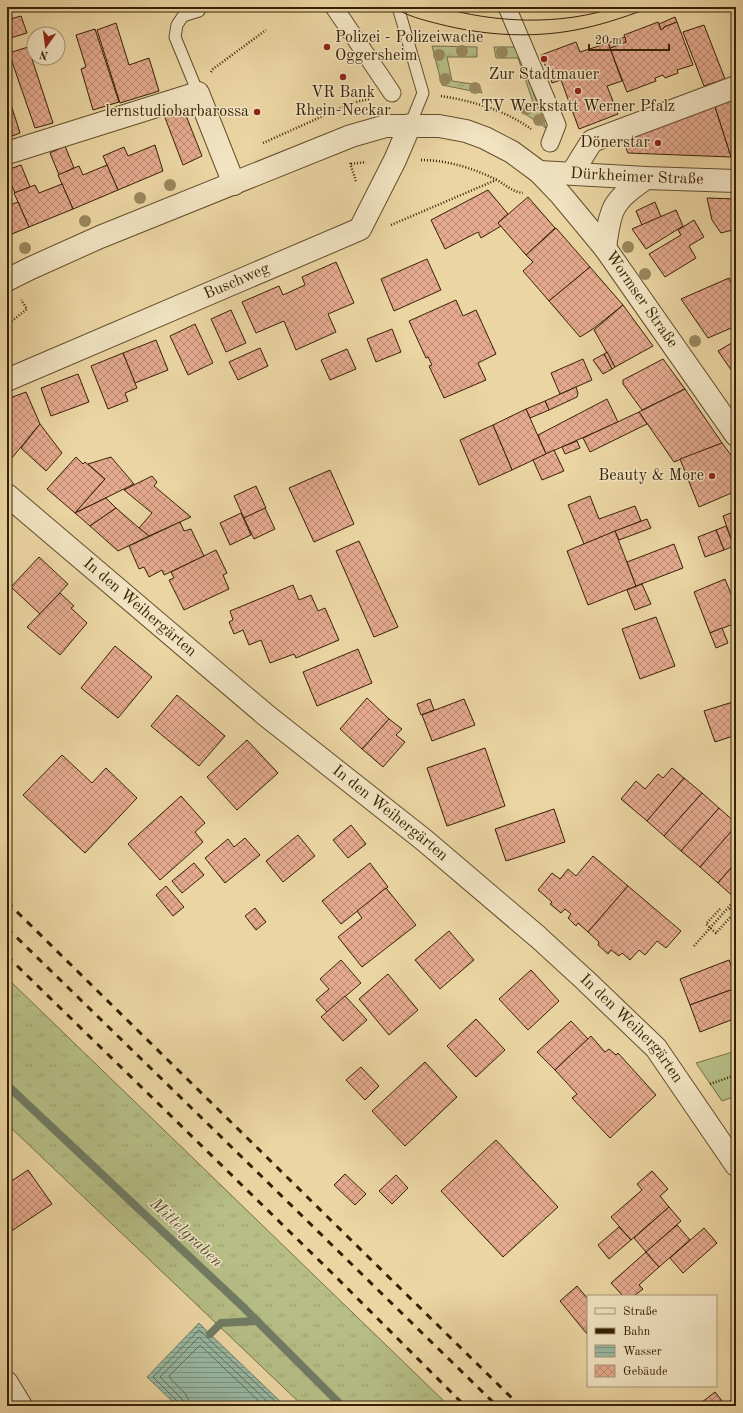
<svg xmlns="http://www.w3.org/2000/svg" width="743" height="1413" viewBox="0 0 743 1413" font-family="'Old Standard TT',serif">
	<style>
		.grass { fill: url(#grass-tufts); stroke: #767046 }
		.park { fill: #b6be86; stroke: #767046 }
		.water { fill: url(#water-rules); stroke: #717c64 }
		.lines { fill: none; stroke-linecap: round; stroke-linejoin: round }
		.shore { stroke: #686d54; stroke-width: 1 }
		.stream { stroke: #717c64; stroke-width: 8 }
		.building { fill: url(#building-cross-hatch); stroke: #372105 }
		.service-casing { stroke: #644e2c; stroke-width: 13 }
		.pedestrian-casing { stroke: #644e2c; stroke-width: 19 }
		.minor-casing { stroke: #644e2c; stroke-width: 24 }
		.tertiary-casing { stroke: #644e2c; stroke-width: 24 }
		.path { stroke: #372105; stroke-width: 2.5; stroke-dasharray: 1 2; stroke-linecap: butt }
		.service { stroke: #f2e4c3; stroke-width: 11 }
		.pedestrian { stroke: #f2e4c3; stroke-width: 17 }
		.minor { stroke: #f2e4c3; stroke-width: 22 }
		.tertiary { stroke: #f2e4c3; stroke-width: 22 }
		.tram { stroke: #372105; stroke-width: 1 }
		.rail { stroke: #372105; stroke-width: 3; stroke-dasharray: 7 7; stroke-linecap: butt }
		.tree { fill: #9a885e }
		.poi-dot { fill: #8f2418; stroke: #f2e4c3; stroke-width: 1.5 }
		.labels { text-anchor: middle; dominant-baseline: central; stroke-width: 3; stroke-linejoin: round; paint-order: stroke }
		.poi-label { font-size: 16px; fill: #372105; stroke: #f2e4c3 }
		.street-label { font-size: 16px; fill: #372105; stroke: #f2e4c3 }
		.water-label { font-size: 17px; font-style: italic; fill: #544f35; stroke: #f2e4c3 }
	</style>
	<defs>
		<pattern id="grass-tufts" width="24" height="20" patternUnits="userSpaceOnUse"><rect width="24" height="20" fill="#b6be86"/><path d="M3 7l-1-3M5 7V3M7 7l1-3M15 17l-1-3M17 17v-4M19 17l1-3" fill="none" stroke="#9da372"/></pattern>
		<pattern id="water-rules" width="6" height="5" patternUnits="userSpaceOnUse"><rect width="6" height="5" fill="#98b9a4"/><path d="M0 2.5h6" fill="none" stroke="#7d9684"/></pattern>
		<pattern id="building-cross-hatch" width="8" height="8" patternUnits="userSpaceOnUse"><rect width="8" height="8" fill="#e5aa8f"/><path d="M0 0l8 8M0 8l8-8" fill="none" stroke="#ba8a73"/></pattern>
	</defs>
	<rect width="100%" height="100%" fill="#ebd6a3"/>
	<filter id="stains"><feTurbulence type="fractalNoise" baseFrequency=".005" numOctaves="4"/><feColorMatrix values="0 0 0 0 .2 0 0 0 0 .09 0 0 0 0 .02 0 0 0 .5 -.17"/></filter>
	<radialGradient id="worn" r=".72"><stop offset=".6" stop-color="#630" stop-opacity="0"/><stop offset="1" stop-color="#630" stop-opacity=".3"/></radialGradient>
	<g class="grass">
		<polygon points="432,46 477,47 477,57 447,57 452,81 479,85 482,93 442,85"/>
		<polygon points="494,47 517,47 546,128 515,107 533,102 518,58 496,58"/>
		<polygon points="7,978 449,1406 303,1406 7,1124"/>
	</g>
	<polygon class="park" points="736,1051 736,1096 722,1101 696,1063"/>
	<polygon class="water" points="199,1323 210,1334 285,1406 177,1406 147,1377"/>
	<g class="lines">
		<g class="shore">
			<polyline points="179,1406 178,1402 153,1377 199,1330 280,1406"/>
			<polyline points="184,1406 182,1399 160,1377 199,1337 272,1406"/>
			<path d="M 190,1406 C 190,1392 175,1387 169,1376 L 200,1345 L 264,1406"/>
		</g>
		<g class="stream">
			<polyline points="7,1085 242,1306 342,1406"/>
			<polyline points="210,1334 221,1323 257,1321"/>
		</g>
	</g>
	<g class="building">
		<polygon points="21,16 27,33 7,39 7,20"/>
		<polygon points="675,17 677,22 664,27 664,28 661,30 659,24"/>
		<polygon points="658,22 661,30 664,28 664,27 677,22 693,65 677,70 678,73 665,78 663,75 655,78 656,81 627,92 610,48 626,42 624,35"/>
		<polygon points="116,23 129,65 149,58 159,91 120,103 97,30"/>
		<polygon points="704,25 725,79 704,86 683,32"/>
		<polygon points="95,29 119,102 93,110 81,69 86,67 76,35"/>
		<polygon points="625,37 626,42 610,48 608,43"/>
		<polygon points="576,42 580,52 608,43 622,81 607,86 618,114 579,129 561,80 552,83 541,55"/>
		<polygon points="28,47 53,123 35,128 9,53"/>
		<polygon points="7,92 20,133 7,138"/>
		<polygon points="736,96 736,157 731,157 714,104"/>
		<polygon points="714,104 731,157 628,153 622,139"/>
		<polygon points="183,108 202,156 183,165 164,115"/>
		<polygon points="155,145 163,171 118,190 103,156 124,147 128,156"/>
		<polygon points="65,146 74,168 59,175 50,153"/>
		<polygon points="21,165 30,187 15,193 7,175 7,170"/>
		<polygon points="107,165 118,190 73,209 58,175 79,166 83,175"/>
		<polygon points="62,184 73,209 29,227 14,193 35,185 39,193"/>
		<polygon points="488,190 508,214 498,223 501,226 481,238 478,232 445,249 431,220"/>
		<polygon points="528,197 555,228 526,255 498,223"/>
		<polygon points="707,198 736,199 736,229 721,233 712,220"/>
		<polygon points="18,202 29,227 7,236 7,206"/>
		<polygon points="655,202 661,217 642,225 636,211"/>
		<polygon points="676,210 683,226 646,249 632,229"/>
		<polygon points="694,220 704,237 689,246 696,258 665,277 649,254 681,235 678,230"/>
		<polygon points="556,228 590,267 549,301 523,271 533,262 526,255"/>
		<polygon points="427,259 441,290 394,311 381,279"/>
		<polygon points="336,262 354,303 328,314 336,332 296,350 284,321 256,333 242,302 279,286 283,295 305,285 302,277"/>
		<polygon points="590,267 623,305 593,329 580,337 549,301"/>
		<polygon points="729,278 736,294 736,326 708,338 681,299"/>
		<polygon points="456,300 463,316 476,310 496,354 478,363 486,380 444,398 429,366 432,365 428,357 426,358 409,321"/>
		<polygon points="623,305 653,346 615,367 594,330"/>
		<polygon points="231,310 246,343 226,352 211,319"/>
		<polygon points="195,324 213,363 188,375 170,336"/>
		<polygon points="392,329 401,352 376,362 367,339"/>
		<polygon points="156,340 168,370 135,383 123,353"/>
		<polygon points="735,341 736,343 736,377 718,351"/>
		<polygon points="260,348 268,366 238,380 229,362"/>
		<polygon points="347,349 356,369 330,380 321,360"/>
		<polygon points="607,352 615,367 612,369 604,354"/>
		<polygon points="123,353 137,388 125,393 128,401 108,409 91,366"/>
		<polygon points="604,354 612,369 603,374 593,360"/>
		<polygon points="583,359 592,380 560,394 551,373"/>
		<polygon points="663,359 685,389 642,410 623,384 623,380"/>
		<polygon points="78,374 89,402 51,416 41,388"/>
		<polygon points="576,387 578,393 577,397 549,410 545,401"/>
		<polygon points="685,389 722,443 674,462 639,412"/>
		<polygon points="26,392 40,424 11,459 7,455 7,399"/>
		<polygon points="607,399 618,422 546,454 538,435"/>
		<polygon points="545,401 549,410 530,418 526,409"/>
		<polygon points="526,409 546,454 512,470 493,425"/>
		<polygon points="639,412 647,424 590,452 583,438"/>
		<polygon points="40,424 62,453 46,471 21,448"/>
		<polygon points="493,425 512,470 479,485 460,440"/>
		<polygon points="577,441 580,448 565,454 562,447"/>
		<polygon points="722,443 736,462 736,491 699,507 680,459"/>
		<polygon points="554,450 564,471 542,480 533,460"/>
		<polygon points="76,457 83,464 85,462 105,479 75,513 47,489"/>
		<polygon points="111,457 134,484 75,513 105,479 88,464"/>
		<polygon points="330,470 354,524 314,542 289,488"/>
		<polygon points="152,476 157,482 154,486 191,517 149,536 139,528 152,513 124,490"/>
		<polygon points="256,486 266,508 244,518 234,496"/>
		<polygon points="590,496 599,519 635,506 641,521 584,544 568,505"/>
		<polygon points="106,498 116,508 90,526 75,513"/>
		<polygon points="116,508 139,528 149,536 118,551 90,526"/>
		<polygon points="265,508 275,529 254,539 244,518"/>
		<polygon points="736,511 736,547 734,547 723,516"/>
		<polygon points="241,513 251,535 230,545 220,523"/>
		<polygon points="647,519 651,528 619,540 615,531"/>
		<polygon points="180,522 184,531 191,529 204,556 164,575 162,570 149,577 144,567 139,569 129,546"/>
		<polygon points="726,526 734,546 724,550 716,530"/>
		<polygon points="716,530 724,550 705,557 698,537"/>
		<polygon points="615,531 636,586 588,605 567,551"/>
		<polygon points="359,541 398,627 374,637 336,551"/>
		<polygon points="674,544 683,568 636,586 627,562"/>
		<polygon points="216,550 227,573 223,575 229,589 184,610 169,580 174,578 171,572"/>
		<polygon points="39,557 68,584 40,614 11,587"/>
		<polygon points="725,579 736,606 736,623 710,633 694,592"/>
		<polygon points="642,584 651,604 635,610 627,590"/>
		<polygon points="293,585 299,600 311,595 318,611 325,608 339,640 296,658 294,654 270,663 261,640 249,645 243,630 234,634 229,622 233,620 230,611"/>
		<polygon points="60,593 74,606 71,608 87,623 60,655 27,627"/>
		<polygon points="656,617 675,666 640,679 622,629"/>
		<polygon points="722,628 728,643 716,648 710,633"/>
		<polygon points="115,646 152,677 118,718 81,688"/>
		<polygon points="358,649 372,683 317,706 303,672"/>
		<polygon points="177,695 225,736 199,766 151,726"/>
		<polygon points="367,698 389,719 362,749 340,729"/>
		<polygon points="430,699 434,710 421,715 417,704"/>
		<polygon points="464,699 475,725 432,741 422,715"/>
		<polygon points="736,701 736,735 715,742 704,711"/>
		<polygon points="389,719 402,729 396,735 405,742 383,767 362,749"/>
		<polygon points="247,740 278,773 237,810 207,777"/>
		<polygon points="485,748 505,806 447,826 427,768"/>
		<polygon points="62,755 92,783 106,768 137,798 85,853 23,795"/>
		<polygon points="672,768 684,778 647,821 621,799 636,781 645,789 658,774 663,778"/>
		<polygon points="684,778 702,793 664,836 647,821"/>
		<polygon points="702,793 719,808 681,851 664,836"/>
		<polygon points="181,796 205,823 195,832 203,842 160,880 128,844"/>
		<polygon points="719,808 736,823 736,826 700,867 681,851"/>
		<polygon points="554,809 565,842 506,861 495,829"/>
		<polygon points="351,825 366,844 348,858 333,840"/>
		<polygon points="736,826 736,862 718,883 700,867"/>
		<polygon points="298,835 315,856 283,882 266,861"/>
		<polygon points="245,838 260,855 225,883 205,858 228,839 234,847"/>
		<polygon points="593,856 628,886 588,932 578,923 576,926 568,918 571,914 565,909 561,913 550,904 552,902 538,890 552,873 560,879 568,869 576,876"/>
		<polygon points="736,862 736,897 735,898 718,883"/>
		<polygon points="194,863 204,875 182,893 172,881"/>
		<polygon points="370,863 388,887 341,924 322,901"/>
		<polygon points="166,886 184,907 173,916 156,895"/>
		<polygon points="628,886 681,931 666,948 657,941 645,955 639,950 630,960 622,953 619,956 611,950 608,954 598,945 599,942 588,932"/>
		<polygon points="386,888 416,925 362,967 338,937 362,918 357,911"/>
		<polygon points="255,908 266,922 256,930 245,916"/>
		<polygon points="449,931 474,960 440,989 415,960"/>
		<polygon points="341,960 361,983 327,1012 316,1000 329,989 320,979"/>
		<polygon points="729,960 736,978 736,988 690,1005 680,979"/>
		<polygon points="531,970 559,1001 528,1030 499,999"/>
		<polygon points="388,974 418,1010 389,1035 359,999"/>
		<polygon points="736,988 736,1018 700,1032 690,1005"/>
		<polygon points="345,996 367,1020 343,1041 321,1017"/>
		<polygon points="476,1019 505,1050 476,1077 447,1046"/>
		<polygon points="571,1021 588,1039 555,1070 537,1052"/>
		<polygon points="591,1036 605,1052 609,1049 616,1055 618,1053 656,1095 610,1138 572,1098 577,1094 555,1070"/>
		<polygon points="425,1062 457,1097 405,1146 372,1111"/>
		<polygon points="361,1067 379,1086 365,1100 346,1080"/>
		<polygon points="496,1140 558,1207 503,1257 441,1191"/>
		<polygon points="28,1170 52,1204 7,1234 7,1184"/>
		<polygon points="652,1171 668,1189 660,1196 669,1207 631,1240 611,1217 642,1190 637,1184"/>
		<polygon points="345,1174 366,1194 355,1205 334,1185"/>
		<polygon points="396,1175 408,1188 392,1204 379,1191"/>
		<polygon points="669,1207 681,1221 646,1252 634,1238"/>
		<polygon points="677,1225 690,1240 659,1267 646,1252"/>
		<polygon points="619,1227 631,1240 609,1259 598,1245"/>
		<polygon points="704,1228 717,1243 683,1273 670,1258"/>
		<polygon points="646,1252 659,1267 639,1285 643,1289 634,1296 623,1296 611,1283"/>
		<polygon points="577,1286 588,1299 587,1334 560,1301"/>
		<polygon points="715,1392 726,1406 697,1406"/>
		<polygon points="736,1396 736,1406 726,1406 725,1405"/>
	</g>
	<g class="lines">
		<g class="service-casing">
			<g id="service">
				<polyline points="398,7 423,93 410,125"/>
				<polyline points="198,93 175,37 177,25 183,16 199,11"/>
			</g>
		</g>
		<g class="pedestrian-casing">
			<g id="pedestrian">
				<polyline points="334,7 392,93"/>
				<polyline points="507,7 557,125 550,143"/>
			</g>
		</g>
		<g class="minor-casing">
			<g id="minor">
				<polyline points="7,153 198,93 234,184"/>
				<path id="s1" d="M 539,172 L 646,178 L 736,181"/>
				<polyline points="572,173 592,141 736,87"/>
				<path id="s2" d="M 7,380 L 360,229 L 395,160 L 410,125"/>
				<path id="s3" d="M 7,495 L 267,716 L 424,840 L 538,937 L 585,980 L 656,1048 L 736,1165"/>
			</g>
		</g>
		<g class="tertiary-casing">
			<g id="tertiary">
				<path d="M 605,248 C 607,235 608,220 614,208 C 621,195 635,186 646,178"/>
				<path id="s4" d="M 7,280 L 31,268 L 100,237 L 351,136 L 386,126 L 439,126 L 466,131 L 485,138 L 512,152 L 539,172 L 561,195 L 605,248 L 736,435"/>
				<polyline points="7,1383 21,1406"/>
			</g>
		</g>
		<g class="path">
			<polyline points="211,72 213,69 266,30"/>
			<path d="M 441,96 C 472,101 505,110 531,129"/>
			<polyline points="263,143 352,103 369,99"/>
			<path d="M 421,160 C 447,160 472,168 495,179 C 505,184 512,192 523,193"/>
			<polyline points="350,163 356,181"/>
			<polyline points="351,164 366,162"/>
			<polyline points="391,225 496,180"/>
			<polyline points="7,325 27,309 21,300"/>
			<polyline points="720,909 706,924 716,933 734,913 729,908"/>
			<polyline points="694,946 735,900"/>
			<polyline points="710,1084 736,1075"/>
		</g>
		<use href="#service" class="service"/>
		<use href="#pedestrian" class="pedestrian"/>
		<use href="#minor" class="minor"/>
		<use href="#tertiary" class="tertiary"/>
		<g class="tram">
			<path d="M 393,7 C 407,16 423,20 439,24 C 486,36 537,39 585,28 C 608,23 630,15 652,7"/>
			<path d="M 440,7 C 494,23 561,26 616,7"/>
		</g>
		<g class="rail">
			<polyline points="7,902 520,1406"/>
			<polyline points="7,928 497,1406"/>
			<polyline points="7,956 331,1272 465,1406"/>
		</g>
	</g>
	<g class="tree">
		<circle cx="462" cy="51" r="6"/>
		<circle cx="502" cy="52" r="6"/>
		<circle cx="439" cy="55" r="6"/>
		<circle cx="445" cy="79" r="6"/>
		<circle cx="475" cy="88" r="6"/>
		<circle cx="526" cy="109" r="6"/>
		<circle cx="539" cy="120" r="6"/>
		<circle cx="170" cy="185" r="6"/>
		<circle cx="140" cy="198" r="6"/>
		<circle cx="85" cy="221" r="6"/>
		<circle cx="628" cy="247" r="6"/>
		<circle cx="25" cy="248" r="6"/>
		<circle cx="645" cy="274" r="6"/>
		<circle cx="695" cy="341" r="6"/>
	</g>
	<g class="poi-dot">
		<circle cx="327" cy="47" r="4"/>
		<circle cx="544" cy="59" r="4"/>
		<circle cx="343" cy="77" r="4"/>
		<circle cx="578" cy="91" r="4"/>
		<circle cx="257" cy="112" r="4"/>
		<circle cx="658" cy="143" r="4"/>
		<circle cx="712" cy="476" r="4"/>
	</g>
	<g class="labels">
		<g class="poi-label">
			<text x="335" y="38" text-anchor="start">Polizei - Polizeiwache<tspan x="335" dy="18">Oggersheim</tspan></text>
			<text x="544" y="75">Zur Stadtmauer</text>
			<text x="343" y="93">VR Bank<tspan x="343" dy="18">Rhein-Neckar</tspan></text>
			<text x="578" y="107">TV Werkstatt Werner Pfalz</text>
			<text x="249" y="112" text-anchor="end">lernstudiobarbarossa</text>
			<text x="650" y="143" text-anchor="end">Dönerstar</text>
			<text x="704" y="476" text-anchor="end">Beauty &amp; More</text>
		</g>
		<g class="street-label">
			<text stroke="none"><textPath href="#s1" startOffset="98">Dürkheimer Straße</textPath></text>
			<text stroke="none"><textPath href="#s2" startOffset="250">Buschweg</textPath></text>
			<text stroke="none"><textPath href="#s4" startOffset="738">Wormser Straße</textPath></text>
			<text stroke="none"><textPath href="#s3" startOffset="174">In den Weihergärten</textPath></text>
			<text stroke="none"><textPath href="#s3" startOffset="498">In den Weihergärten</textPath></text>
			<text stroke="none"><textPath href="#s3" startOffset="822">In den Weihergärten</textPath></text>
		</g>
		<g class="water-label">
			<text transform="translate(186 1233) rotate(43)">Mittelgraben</text>
		</g>
	</g>
	<rect width="743" height="1413" fill="none" stroke="#ebd6a3" stroke-width="24"/>
	<rect x="8" y="8" width="727" height="1397" fill="none" stroke="#372105" stroke-width="2"/>
	<rect x="12" y="12" width="719" height="1389" fill="none" stroke="#372105"/>
	<rect x="587" y="1295" width="130" height="92" fill="#f2e4c3" stroke="#a79677"/>
	<rect x="595" y="1308" width="20" height="6" fill="#f2e4c3" stroke="#a79677"/>
	<text x="623" y="1315" font-size="12" fill="#372105">Straße</text>
	<rect x="595" y="1328" width="20" height="6" fill="#372105" stroke="#a79677"/>
	<text x="623" y="1335" font-size="12" fill="#372105">Bahn</text>
	<rect x="595" y="1345" width="20" height="12" fill="url(#water-rules)" stroke="#a79677"/>
	<text x="623" y="1355" font-size="12" fill="#372105">Wasser</text>
	<rect x="595" y="1365" width="20" height="12" fill="url(#building-cross-hatch)" stroke="#a79677"/>
	<text x="623" y="1375" font-size="12" fill="#372105">Gebäude</text>
	<g transform="translate(46 46) rotate(194)"><circle r="19" fill="#f2e4c3" stroke="#a79677"/>
	<path d="M0-3L7 15L0 10L-7 15Z" fill="#8f2418"/>
	<text y="-6" font-size="11" font-weight="bold" text-anchor="middle" fill="#372105">N</text>
	</g>
	<path d="M589 44v6h80v-6" fill="none" stroke="#372105" stroke-width="2"/>
	<text x="595" y="44" font-size="12" fill="#372105" stroke="#f2e4c3" stroke-width="3" paint-order="stroke">20 m</text>
	<rect width="100%" height="100%" filter="url(#stains)"/>
	<rect width="100%" height="100%" fill="url(#worn)"/>
</svg>
